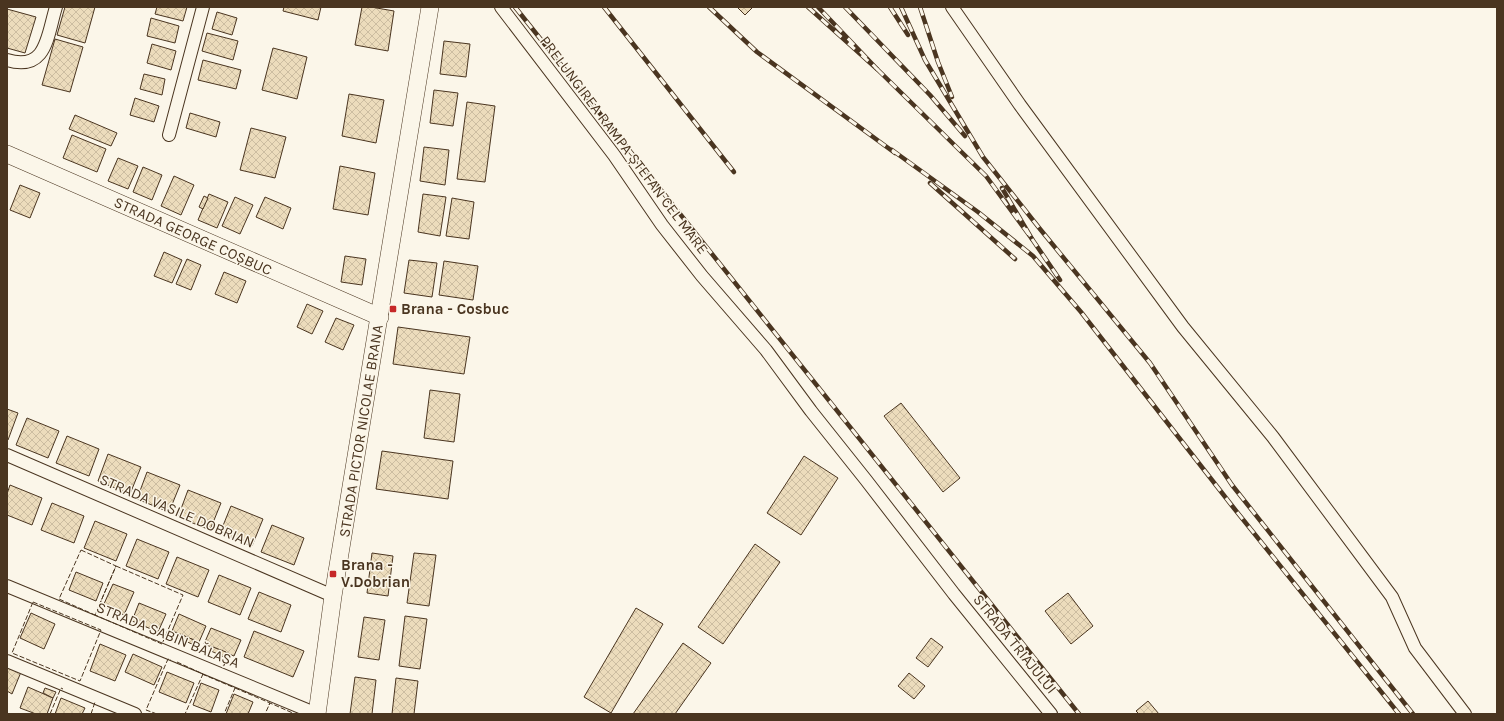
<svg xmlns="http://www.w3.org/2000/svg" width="1504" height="721" viewBox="0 0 1504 721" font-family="Karla,sans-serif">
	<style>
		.building { fill: url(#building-cross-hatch); stroke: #4a3520 }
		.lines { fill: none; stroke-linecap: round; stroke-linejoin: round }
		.street-casing { stroke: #4a3520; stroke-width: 14 }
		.secondary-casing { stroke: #4a3520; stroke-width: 18 }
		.street { stroke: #fbf6e9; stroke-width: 12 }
		.secondary { stroke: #fbf6e9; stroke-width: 17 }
		.rail-casing { stroke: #4a3520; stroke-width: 4.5 }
		.rail { stroke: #fbf6e9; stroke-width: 3; stroke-dasharray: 9; stroke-linecap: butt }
		.fence { stroke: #4a3520; stroke-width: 1; stroke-dasharray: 5 2; stroke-linecap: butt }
		.poi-dot { fill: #c62828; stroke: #fbf6e9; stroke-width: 1.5 }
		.labels { text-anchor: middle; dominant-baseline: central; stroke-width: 3; stroke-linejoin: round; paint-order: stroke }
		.street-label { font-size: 15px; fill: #4a3520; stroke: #fbf6e9 }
		.poi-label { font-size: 15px; font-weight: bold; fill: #4a3520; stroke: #fbf6e9; text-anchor: start }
	</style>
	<defs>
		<pattern id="building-cross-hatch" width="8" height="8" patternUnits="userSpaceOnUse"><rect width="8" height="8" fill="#ecdcbc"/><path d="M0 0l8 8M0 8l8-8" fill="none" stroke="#ccbda1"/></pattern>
	</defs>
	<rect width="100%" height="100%" fill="#fbf6e9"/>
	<g class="building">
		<polygon points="65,7 95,7 85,43 57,35"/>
		<polygon points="157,7 187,7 183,21 155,14"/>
		<polygon points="284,7 321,7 318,20 283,11"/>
		<polygon points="362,7 371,7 394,11 388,51 355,45"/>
		<polygon points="737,7 753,7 745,15"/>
		<polygon points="7,9 36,17 25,53 7,48"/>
		<polygon points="217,12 237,18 232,35 212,29"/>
		<polygon points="151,18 179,26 175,43 147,36"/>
		<polygon points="207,33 238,41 233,60 202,51"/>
		<polygon points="55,39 83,47 70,92 42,85"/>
		<polygon points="444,41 470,44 466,77 440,74"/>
		<polygon points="152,44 176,51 171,70 147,63"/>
		<polygon points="273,48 307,57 297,99 262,90"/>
		<polygon points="203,60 241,70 236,89 198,80"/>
		<polygon points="144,74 165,79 162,95 140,89"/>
		<polygon points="434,90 458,93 453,126 430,123"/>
		<polygon points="349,94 384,100 376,143 342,136"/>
		<polygon points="135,98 159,106 154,122 130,115"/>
		<polygon points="467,102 495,106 485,182 457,179"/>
		<polygon points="190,113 220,122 216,137 186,128"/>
		<polygon points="75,115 117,133 111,146 69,129"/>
		<polygon points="251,128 286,137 275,178 240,170"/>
		<polygon points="72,135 106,149 97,172 63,158"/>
		<polygon points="424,147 449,150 445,185 420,181"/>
		<polygon points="118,158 138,166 128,189 108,181"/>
		<polygon points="340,166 375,173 368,215 333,209"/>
		<polygon points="143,167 162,175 152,200 133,192"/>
		<polygon points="174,176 194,185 181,215 161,206"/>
		<polygon points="20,185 40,193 30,218 10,210"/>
		<polygon points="209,194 228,202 217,228 198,220"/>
		<polygon points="423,194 446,197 440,236 418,232"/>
		<polygon points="204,196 208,198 203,209 199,207"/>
		<polygon points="235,197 253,205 240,234 222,226"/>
		<polygon points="265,197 291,208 283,229 256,217"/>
		<polygon points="452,198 474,202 469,239 446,236"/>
		<polygon points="164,252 182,260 172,283 154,276"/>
		<polygon points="345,256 366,259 362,285 341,282"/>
		<polygon points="187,259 201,265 191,290 176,284"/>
		<polygon points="409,260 437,263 432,297 404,293"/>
		<polygon points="444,261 478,266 473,300 439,295"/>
		<polygon points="224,272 246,281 237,303 215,294"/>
		<polygon points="307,304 323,311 312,334 297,327"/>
		<polygon points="336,318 354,325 343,350 325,342"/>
		<polygon points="398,327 470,337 464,374 393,364"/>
		<polygon points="430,390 460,394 454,442 424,438"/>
		<polygon points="901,403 960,478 943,492 884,416"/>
		<polygon points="7,409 18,413 8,440 7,440"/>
		<polygon points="27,418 59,431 48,458 16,445"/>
		<polygon points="67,436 99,449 89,476 56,463"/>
		<polygon points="382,451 453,461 448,499 376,489"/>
		<polygon points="108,454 141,467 130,494 98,481"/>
		<polygon points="804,456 838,478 801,535 767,513"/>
		<polygon points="147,472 180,485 169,512 137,499"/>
		<polygon points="10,485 42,498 32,525 7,515 7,494"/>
		<polygon points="188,490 221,503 210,530 178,517"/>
		<polygon points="52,503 84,516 74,543 41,530"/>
		<polygon points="231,506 263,519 252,546 220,533"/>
		<polygon points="95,521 127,534 116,561 84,548"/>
		<polygon points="272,525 304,538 294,565 261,552"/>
		<polygon points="137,539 169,552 158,579 126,566"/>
		<polygon points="755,544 780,562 723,644 698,627"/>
		<polygon points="372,553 393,556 388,596 367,593"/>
		<polygon points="414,553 436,555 429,606 407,603"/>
		<polygon points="177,557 209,570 198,597 166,584"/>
		<polygon points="76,572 103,583 96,601 69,590"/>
		<polygon points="219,575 251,588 240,615 208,602"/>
		<polygon points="113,584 134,592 124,615 103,606"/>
		<polygon points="259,592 291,605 281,632 248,619"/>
		<polygon points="1068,593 1093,626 1071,644 1045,611"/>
		<polygon points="139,603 166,614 158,632 132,621"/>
		<polygon points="636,608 663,624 611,713 584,697"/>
		<polygon points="31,613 55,624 44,649 20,638"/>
		<polygon points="179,614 206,626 199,642 172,631"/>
		<polygon points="405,616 427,619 420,669 399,666"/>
		<polygon points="364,617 385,620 379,660 358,657"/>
		<polygon points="211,628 241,640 234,656 204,644"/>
		<polygon points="254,631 304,651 293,677 244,657"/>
		<polygon points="180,634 194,640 192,644 178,638"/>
		<polygon points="931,638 943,647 928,667 916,658"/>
		<polygon points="683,643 711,663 675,714 633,714"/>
		<polygon points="100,644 126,655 115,681 90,671"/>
		<polygon points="213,647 226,652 224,657 211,651"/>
		<polygon points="133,654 162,667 154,685 125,672"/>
		<polygon points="7,666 21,672 12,694 7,691"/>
		<polygon points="167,672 194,683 186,703 159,692"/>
		<polygon points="909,673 925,686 914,699 898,686"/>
		<polygon points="355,677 376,680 372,714 350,714"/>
		<polygon points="396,678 418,681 414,714 392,714"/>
		<polygon points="201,683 219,690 211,712 193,705"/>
		<polygon points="28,687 53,698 47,714 36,714 20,708"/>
		<polygon points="45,688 56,692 53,698 43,693"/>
		<polygon points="234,694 253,702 248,714 226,714"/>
		<polygon points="61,698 85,708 82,714 55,714"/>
		<polygon points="1148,701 1159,714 1139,714 1136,711"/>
	</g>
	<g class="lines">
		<g class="street-casing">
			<g id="street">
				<polyline points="501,7 614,155 662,225 702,276 766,350 811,411 866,480 954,594 1051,714"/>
				<polyline points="952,7 1020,105 1183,327 1273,437 1392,597 1415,648 1465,714"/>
				<path d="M 7,60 C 47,72 47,36 56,7"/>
				<polyline points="169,135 203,7"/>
				<polyline points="7,455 333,596"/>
				<polyline points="7,586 317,714"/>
				<polyline points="7,661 135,714"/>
			</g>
		</g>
		<g class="secondary-casing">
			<g id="secondary">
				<polyline points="7,154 380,317"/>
				<polyline points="317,714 333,596 430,7"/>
			</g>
		</g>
		<use href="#street" class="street"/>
		<use href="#secondary" class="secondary"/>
		<g class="rail-casing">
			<g id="rail">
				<polyline points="515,7 1079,714"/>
				<polyline points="604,7 734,172"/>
				<polyline points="709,7 757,52 895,153"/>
				<polyline points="808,7 877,69 818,7"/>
				<polyline points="845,7 930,95 965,136"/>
				<polyline points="890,7 908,35"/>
				<polyline points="901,7 925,60 983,157 1040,229 1150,363 1232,485 1413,714"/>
				<polyline points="920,7 938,62 952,97"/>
				<polyline points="877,69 986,176 1032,239 1002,188"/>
				<polyline points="892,150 978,212 1033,256 1081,312 1233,507 1399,714"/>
				<polyline points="930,183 1015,259"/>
				<polyline points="1032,239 1060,280"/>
			</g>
		</g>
		<use href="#rail" class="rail"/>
		<g class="fence">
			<polygon points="81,550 116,566 95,615 59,599"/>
			<polygon points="116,566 183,595 162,644 95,615"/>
			<polygon points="33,602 101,630 80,681 12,653"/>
			<polyline points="177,662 203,674 185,714"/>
			<polyline points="202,674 235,688 224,714"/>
			<polyline points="235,688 270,703 265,714"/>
			<polyline points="269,705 270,703 295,714"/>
			<polyline points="50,714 61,688 63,689"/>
			<polyline points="91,714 95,702 94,702"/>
			<polyline points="157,714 146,710 168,659 171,660"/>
		</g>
	</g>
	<g class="poi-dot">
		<rect x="389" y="305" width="8" height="8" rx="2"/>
		<rect x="329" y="570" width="8" height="8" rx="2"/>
	</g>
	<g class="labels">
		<g class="street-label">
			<text transform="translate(624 145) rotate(53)">PRELUNGIREA RAMPA ȘTEFAN CEL MARE</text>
			<text transform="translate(193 236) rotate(24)">STRADA GEORGE COȘBUC</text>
			<text transform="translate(361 431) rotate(-81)">STRADA PICTOR NICOLAE BRANA</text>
			<text transform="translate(177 511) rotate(23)">STRADA VASILE DOBRIAN</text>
			<text transform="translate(168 635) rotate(22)">STRADA SABIN BĂLAȘA</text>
			<text transform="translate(1015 644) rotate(51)">STRADA TRIAJULUI</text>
		</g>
		<g class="poi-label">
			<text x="401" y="309">Brana - Cosbuc</text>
			<text x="341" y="565">Brana -<tspan x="341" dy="17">V.Dobrian</tspan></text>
		</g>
	</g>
	<rect width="1504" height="721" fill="none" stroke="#4a3520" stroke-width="16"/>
</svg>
